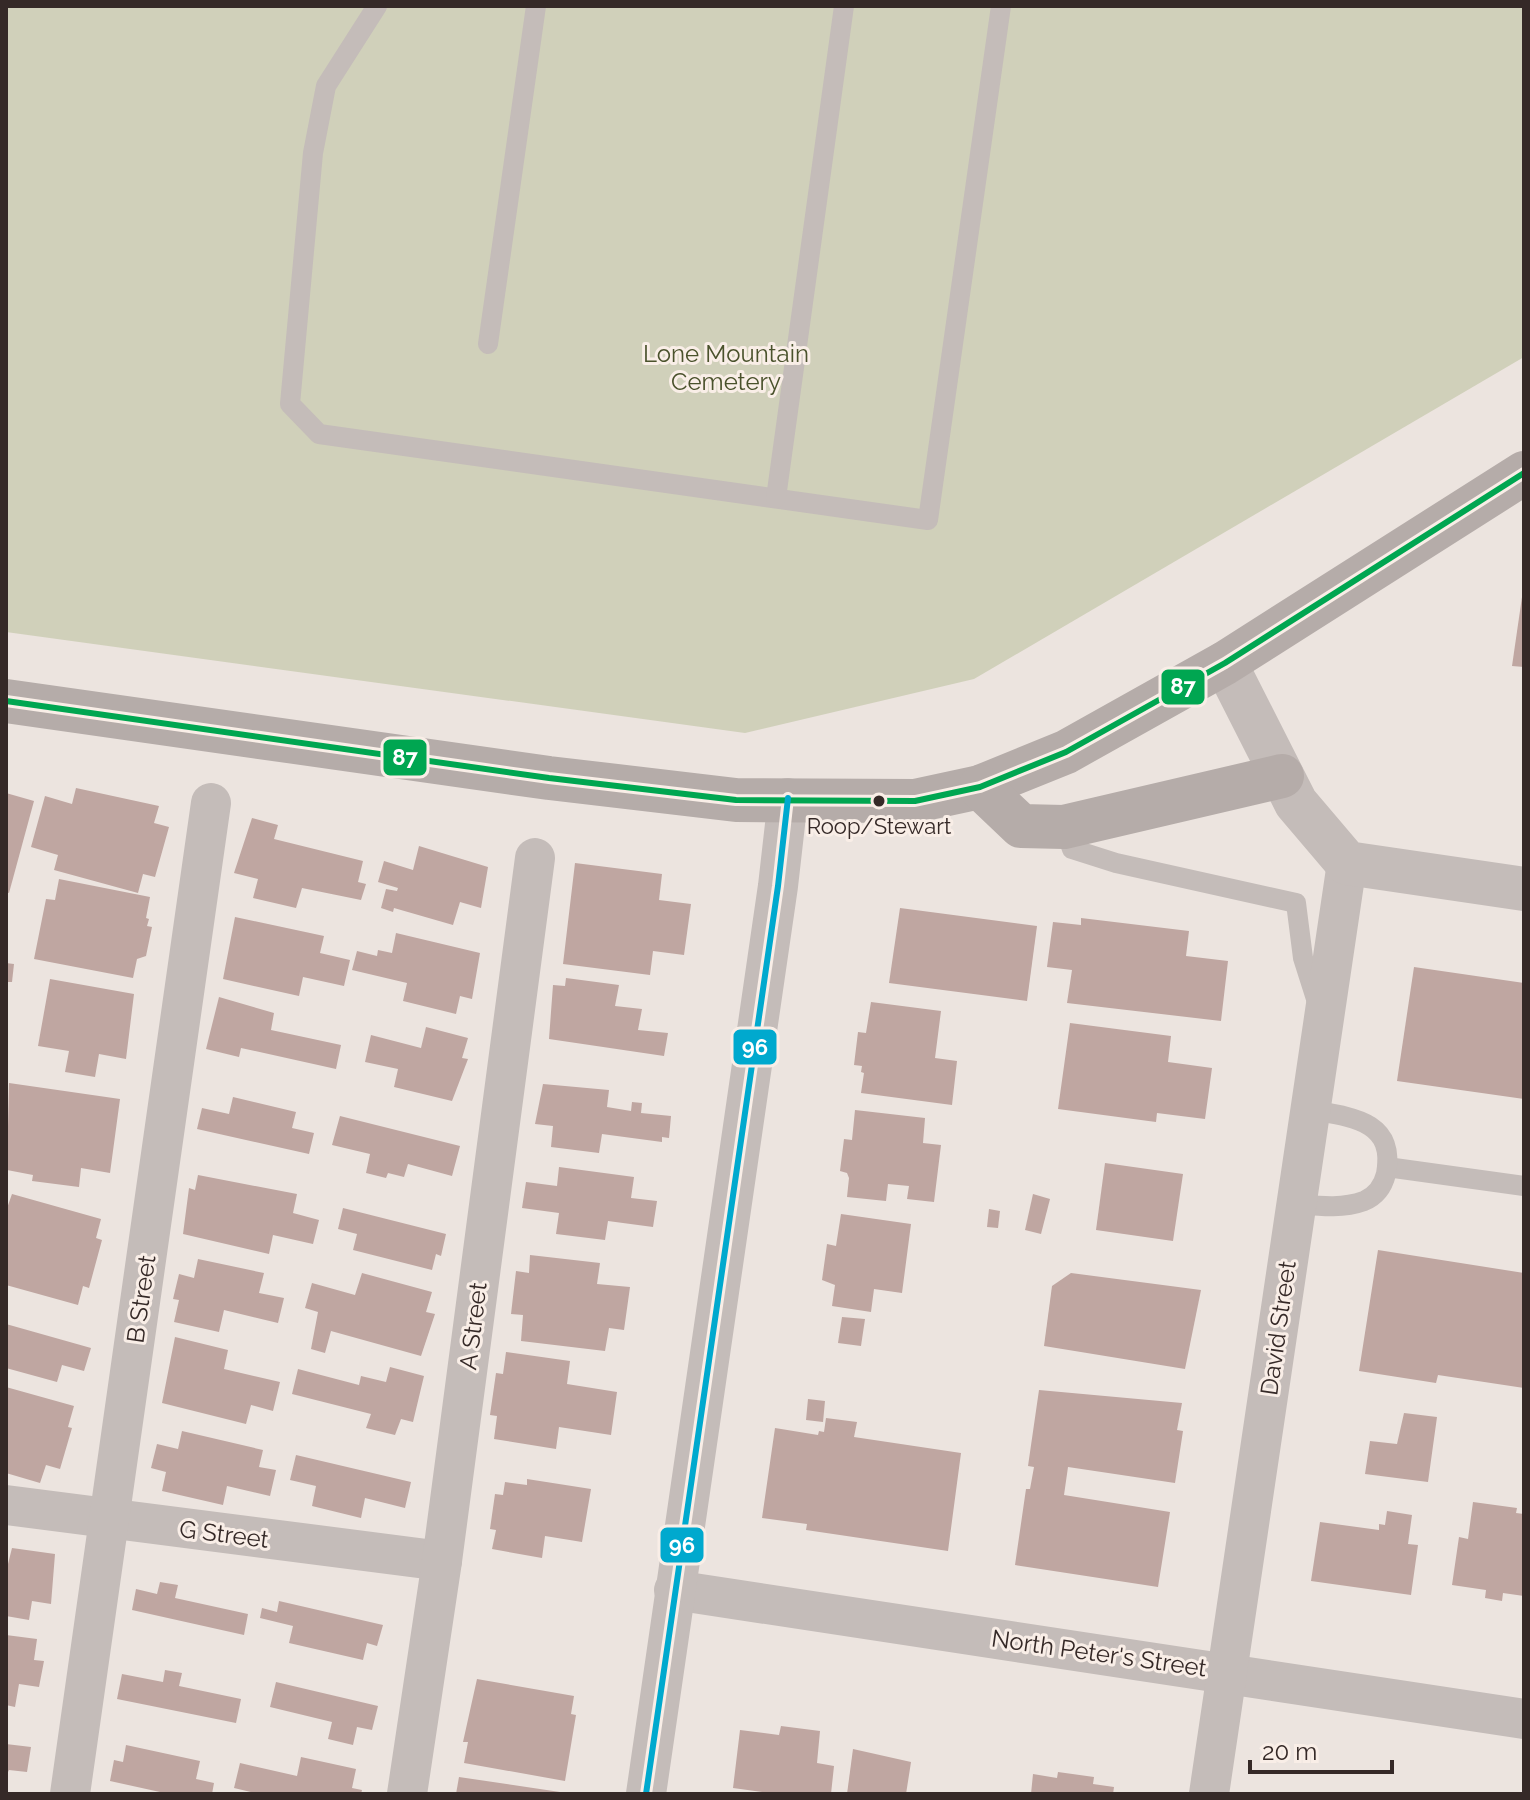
<svg xmlns="http://www.w3.org/2000/svg" width="1530" height="1800" viewBox="0 0 1530 1800" font-family="Raleway,sans-serif">
	<style>
		.green { fill: #d0d0ba }
		.building { fill: #bfa6a1 }
		.lines { fill: none; stroke-linecap: round; stroke-linejoin: round }
		.service { stroke: #c4bcb9; stroke-width: 20 }
		.minor { stroke: #c4bcb9; stroke-width: 40 }
		.tertiary { stroke: #c4bcb9; stroke-width: 44 }
		.secondary { stroke: #b5aca9; stroke-width: 44 }
		.bus-1-casing { stroke: #f9eee7; stroke-width: 12 }
		.bus-2-casing { stroke: #f9eee7; stroke-width: 12 }
		.bus-1 { stroke: #00a651; stroke-width: 6 }
		.bus-2 { stroke: #00a9ce; stroke-width: 6 }
		.bus-dot { fill: #352927; stroke: #f9eee7; stroke-width: 3 }
		.labels { text-anchor: middle; dominant-baseline: central; stroke-width: 6; stroke-linejoin: round; paint-order: stroke }
		.bus-label { font-size: 22px; fill: #352927; stroke: #f9eee7 }
		.park-label { font-size: 24px; fill: #4a522c; stroke: #f9eee7 }
		.street-label { font-size: 24px; fill: #352927; stroke: #f9eee7 }
		.line-badge { stroke: #f9eee7; stroke-width: 3 }
		.badge-label { font-size: 22px; text-anchor: middle; font-weight: bold; fill: #fff }
	</style>
	<rect width="100%" height="100%" fill="#ece4df"/>
	<polygon class="green" points="6,6 1524,6 1524,357 974,679 745,733 6,632"/>
	<g class="building">
		<polygon points="1522,597 1524,597 1524,667 1512,666"/>
		<polygon points="76,788 159,806 154,823 169,827 155,877 143,874 138,893 54,870 58,855 31,847 45,796 72,804"/>
		<polygon points="6,793 34,801 9,893 6,892"/>
		<polygon points="252,818 278,825 274,839 363,861 358,882 366,884 361,900 302,888 296,908 253,898 258,879 234,873"/>
		<polygon points="419,846 488,867 481,908 460,902 453,925 394,908 393,912 381,908 386,889 397,891 398,888 378,882 384,861 413,870"/>
		<polygon points="575,863 662,874 659,900 691,904 684,955 653,951 650,975 563,964"/>
		<polygon points="59,879 150,897 146,918 149,919 147,926 152,927 146,956 137,959 133,978 34,959 46,899 55,900"/>
		<polygon points="900,908 1037,926 1027,1001 889,983"/>
		<polygon points="235,917 324,936 320,953 350,960 344,986 303,977 299,996 223,979"/>
		<polygon points="1081,918 1189,931 1186,956 1228,961 1221,1021 1067,1003 1072,970 1047,967 1053,922 1081,925"/>
		<polygon points="396,933 480,953 472,999 460,996 456,1014 403,1001 407,983 352,970 357,951 377,956 378,950 392,953"/>
		<polygon points="6,963 14,964 12,982 6,982"/>
		<polygon points="1414,967 1524,983 1524,1099 1397,1081"/>
		<polygon points="566,978 619,985 615,1006 642,1009 638,1030 668,1033 664,1056 549,1039 553,985 565,986"/>
		<polygon points="50,979 134,994 126,1059 99,1054 95,1077 65,1072 69,1051 38,1046"/>
		<polygon points="219,997 274,1013 271,1030 341,1045 336,1069 241,1048 239,1057 206,1049"/>
		<polygon points="871,1002 941,1011 935,1058 957,1061 952,1105 861,1093 864,1073 861,1072 862,1066 854,1065 858,1032 866,1033"/>
		<polygon points="1070,1023 1171,1036 1168,1062 1212,1068 1205,1119 1157,1113 1156,1122 1058,1109"/>
		<polygon points="426,1027 468,1038 462,1058 468,1059 452,1101 394,1087 398,1069 365,1062 371,1035 421,1048"/>
		<polygon points="9,1083 120,1099 110,1173 81,1168 79,1187 32,1181 33,1175 7,1170"/>
		<polygon points="543,1084 609,1090 607,1107 631,1111 632,1102 642,1103 641,1113 671,1116 669,1138 662,1137 662,1142 602,1134 599,1153 551,1147 553,1126 535,1124"/>
		<polygon points="233,1097 296,1112 292,1128 314,1133 309,1154 197,1129 202,1108 229,1114"/>
		<polygon points="855,1110 925,1118 923,1143 941,1145 934,1202 907,1199 909,1186 888,1184 886,1201 847,1197 849,1178 847,1173 840,1171 844,1139 852,1140"/>
		<polygon points="340,1116 460,1146 452,1176 408,1164 404,1177 388,1173 386,1178 366,1173 370,1154 332,1145"/>
		<polygon points="1105,1163 1183,1174 1173,1241 1096,1230"/>
		<polygon points="559,1167 634,1177 631,1198 657,1201 653,1227 608,1221 605,1240 556,1234 559,1213 522,1208 526,1182 557,1186"/>
		<polygon points="198,1175 297,1194 293,1213 319,1220 313,1244 273,1235 269,1254 183,1234 189,1188 195,1190"/>
		<polygon points="12,1194 101,1219 96,1238 102,1240 89,1288 83,1286 78,1305 6,1285 6,1211"/>
		<polygon points="1033,1194 1050,1199 1041,1234 1025,1230"/>
		<polygon points="343,1208 446,1234 441,1256 436,1254 432,1270 353,1250 357,1234 338,1229"/>
		<polygon points="989,1209 1000,1211 998,1228 987,1227"/>
		<polygon points="841,1214 911,1224 902,1293 874,1289 871,1312 832,1306 835,1285 822,1280 827,1244 836,1246"/>
		<polygon points="1378,1250 1524,1273 1524,1388 1438,1375 1436,1383 1359,1371"/>
		<polygon points="530,1255 600,1263 597,1284 630,1287 624,1330 609,1328 605,1351 521,1341 523,1315 511,1314 516,1271 529,1273"/>
		<polygon points="198,1259 264,1273 259,1293 284,1298 278,1323 224,1310 219,1332 174,1322 179,1300 173,1299 179,1274 194,1278"/>
		<polygon points="362,1273 432,1292 426,1312 435,1314 421,1356 331,1331 325,1353 311,1349 318,1312 305,1308 312,1283 355,1295"/>
		<polygon points="1071,1273 1201,1290 1185,1369 1044,1346 1052,1286"/>
		<polygon points="842,1317 865,1319 861,1346 838,1343"/>
		<polygon points="6,1324 91,1348 84,1371 62,1365 57,1382 6,1368"/>
		<polygon points="175,1337 228,1350 224,1369 280,1382 273,1411 251,1405 246,1424 162,1403"/>
		<polygon points="506,1352 570,1361 567,1384 617,1392 611,1435 559,1427 556,1449 494,1439 497,1416 490,1415 496,1373 503,1374"/>
		<polygon points="390,1367 424,1376 413,1422 401,1419 395,1435 366,1428 371,1414 292,1394 298,1369 359,1385 361,1376 386,1382"/>
		<polygon points="6,1387 74,1406 68,1427 72,1428 60,1469 46,1465 40,1483 6,1473"/>
		<polygon points="1039,1390 1182,1403 1177,1430 1183,1431 1175,1483 1068,1467 1064,1495 1170,1512 1158,1587 1015,1565 1026,1489 1030,1489 1034,1467 1028,1466"/>
		<polygon points="808,1399 825,1401 823,1422 806,1420"/>
		<polygon points="1404,1413 1437,1417 1428,1482 1365,1474 1370,1441 1397,1444"/>
		<polygon points="826,1418 857,1422 854,1437 961,1453 948,1551 806,1530 807,1524 762,1518 775,1428 818,1435 819,1431 824,1432"/>
		<polygon points="182,1431 263,1450 259,1467 276,1470 270,1496 227,1486 223,1505 162,1491 166,1472 151,1468 157,1444 178,1449"/>
		<polygon points="296,1455 411,1482 405,1508 365,1498 361,1518 312,1506 316,1486 290,1480"/>
		<polygon points="527,1479 591,1489 582,1542 545,1536 542,1558 492,1549 496,1530 490,1529 495,1494 503,1495 505,1482 527,1485"/>
		<polygon points="1473,1502 1517,1508 1516,1513 1524,1514 1524,1596 1503,1593 1502,1601 1485,1598 1486,1590 1452,1585 1459,1537 1468,1539"/>
		<polygon points="1387,1511 1412,1515 1408,1544 1418,1545 1411,1595 1311,1581 1320,1522 1379,1530 1379,1524 1385,1525"/>
		<polygon points="12,1548 55,1554 51,1604 32,1601 29,1620 6,1616 6,1572"/>
		<polygon points="160,1582 178,1585 175,1598 248,1614 244,1635 132,1610 136,1589 157,1594"/>
		<polygon points="279,1601 383,1625 377,1646 367,1643 363,1660 289,1643 293,1626 260,1618 262,1608 277,1612"/>
		<polygon points="6,1635 37,1639 34,1660 44,1661 39,1687 19,1684 15,1707 6,1705"/>
		<polygon points="165,1670 182,1673 179,1686 241,1699 236,1723 117,1699 122,1674 163,1682"/>
		<polygon points="477,1679 574,1696 571,1714 576,1715 565,1781 464,1763 468,1742 463,1742"/>
		<polygon points="276,1682 378,1706 372,1730 357,1727 353,1745 328,1739 332,1722 270,1707"/>
		<polygon points="781,1726 820,1731 817,1763 834,1766 831,1794 777,1794 733,1788 740,1730 779,1735"/>
		<polygon points="6,1744 31,1747 27,1772 9,1770 6,1776"/>
		<polygon points="126,1745 200,1761 196,1779 214,1783 212,1794 169,1794 110,1781 114,1760 123,1762"/>
		<polygon points="853,1749 911,1762 906,1794 847,1794"/>
		<polygon points="301,1757 356,1769 352,1788 362,1790 361,1794 259,1794 234,1788 240,1763 297,1776"/>
		<polygon points="1058,1772 1094,1777 1093,1784 1114,1787 1113,1794 1031,1794 1033,1774 1057,1778"/>
		<polygon points="459,1777 560,1792 559,1794 456,1794"/>
	</g>
	<g class="lines">
		<g class="service">
			<polyline points="377,6 326,86 313,153 290,404 319,434 928,520 1001,6"/>
			<polyline points="488,344 536,6"/>
			<polyline points="776,498 844,6"/>
			<polyline points="1064,827 1072,849 1116,863 1296,903 1303,958 1317,1002"/>
			<polyline points="1387,1167 1524,1186"/>
			<path d="M 1296,1204 C 1319,1206 1342,1209 1364,1201 C 1376,1196 1383,1186 1386,1174 C 1396,1120 1351,1117 1310,1110"/>
		</g>
		<g class="minor">
			<polyline points="6,1505 442,1561"/>
			<polyline points="674,1590 1524,1719"/>
			<polyline points="70,1794 211,803"/>
			<polyline points="407,1794 442,1561 535,858"/>
			<polyline points="646,1794 778,886 788,798"/>
			<polyline points="1209,1794 1347,863"/>
		</g>
		<polyline class="tertiary" points="1225,663 1296,803 1347,863 1524,889"/>
		<g class="secondary">
			<polyline points="6,701 549,778 736,800 915,801 980,787 1066,752 1225,663 1524,473"/>
			<polyline points="980,787 1021,826 1064,827 1282,776"/>
		</g>
		<g class="bus-1-casing">
			<polyline id="bus-1" points="6,701 549,778 736,800 915,801 980,787 1066,752 1225,663 1524,473"/>
		</g>
		<g class="bus-2-casing">
			<polyline id="bus-2" points="646,1794 778,886 788,798"/>
		</g>
		<use href="#bus-1" class="bus-1"/>
		<use href="#bus-2" class="bus-2"/>
	</g>
	<circle class="bus-dot" cx="879" cy="801" r="7"/>
	<g class="labels">
		<g class="bus-label">
			<text x="879" y="826">Roop/Stewart</text>
		</g>
		<g class="park-label">
			<text x="726" y="353">Lone Mountain<tspan x="726" dy="28">Cemetery</tspan></text>
		</g>
		<g class="street-label">
			<text transform="translate(141 1299) rotate(-82)">B Street</text>
			<text transform="translate(473 1326) rotate(-83)">A Street</text>
			<text transform="translate(1278 1328) rotate(-82)">David Street</text>
			<text transform="translate(224 1534) rotate(7)">G Street</text>
			<text transform="translate(1099 1653) rotate(8)">North Peter's Street</text>
		</g>
	</g>
	<g class="line-badge">
		<rect x="1160" y="668" width="46" height="38" rx="8" fill="#00a651"/>
		<rect x="382" y="738" width="46" height="39" rx="8" fill="#00a651"/>
		<rect x="732" y="1028" width="46" height="38" rx="8" fill="#00a9ce"/>
		<rect x="659" y="1526" width="46" height="38" rx="8" fill="#00a9ce"/>
	</g>
	<g class="badge-label">
		<text x="1183" y="694">87</text>
		<text x="405" y="765">87</text>
		<text x="755" y="1055">96</text>
		<text x="682" y="1553">96</text>
	</g>
	<rect width="1530" height="1800" fill="none" stroke="#352927" stroke-width="16"/>
	<path d="M1250 1760v12h142v-12" fill="none" stroke="#352927" stroke-width="4"/>
	<text x="1262" y="1760" font-size="24" fill="#352927" stroke="#f9eee7" stroke-width="6" paint-order="stroke">20 m</text>
</svg>
